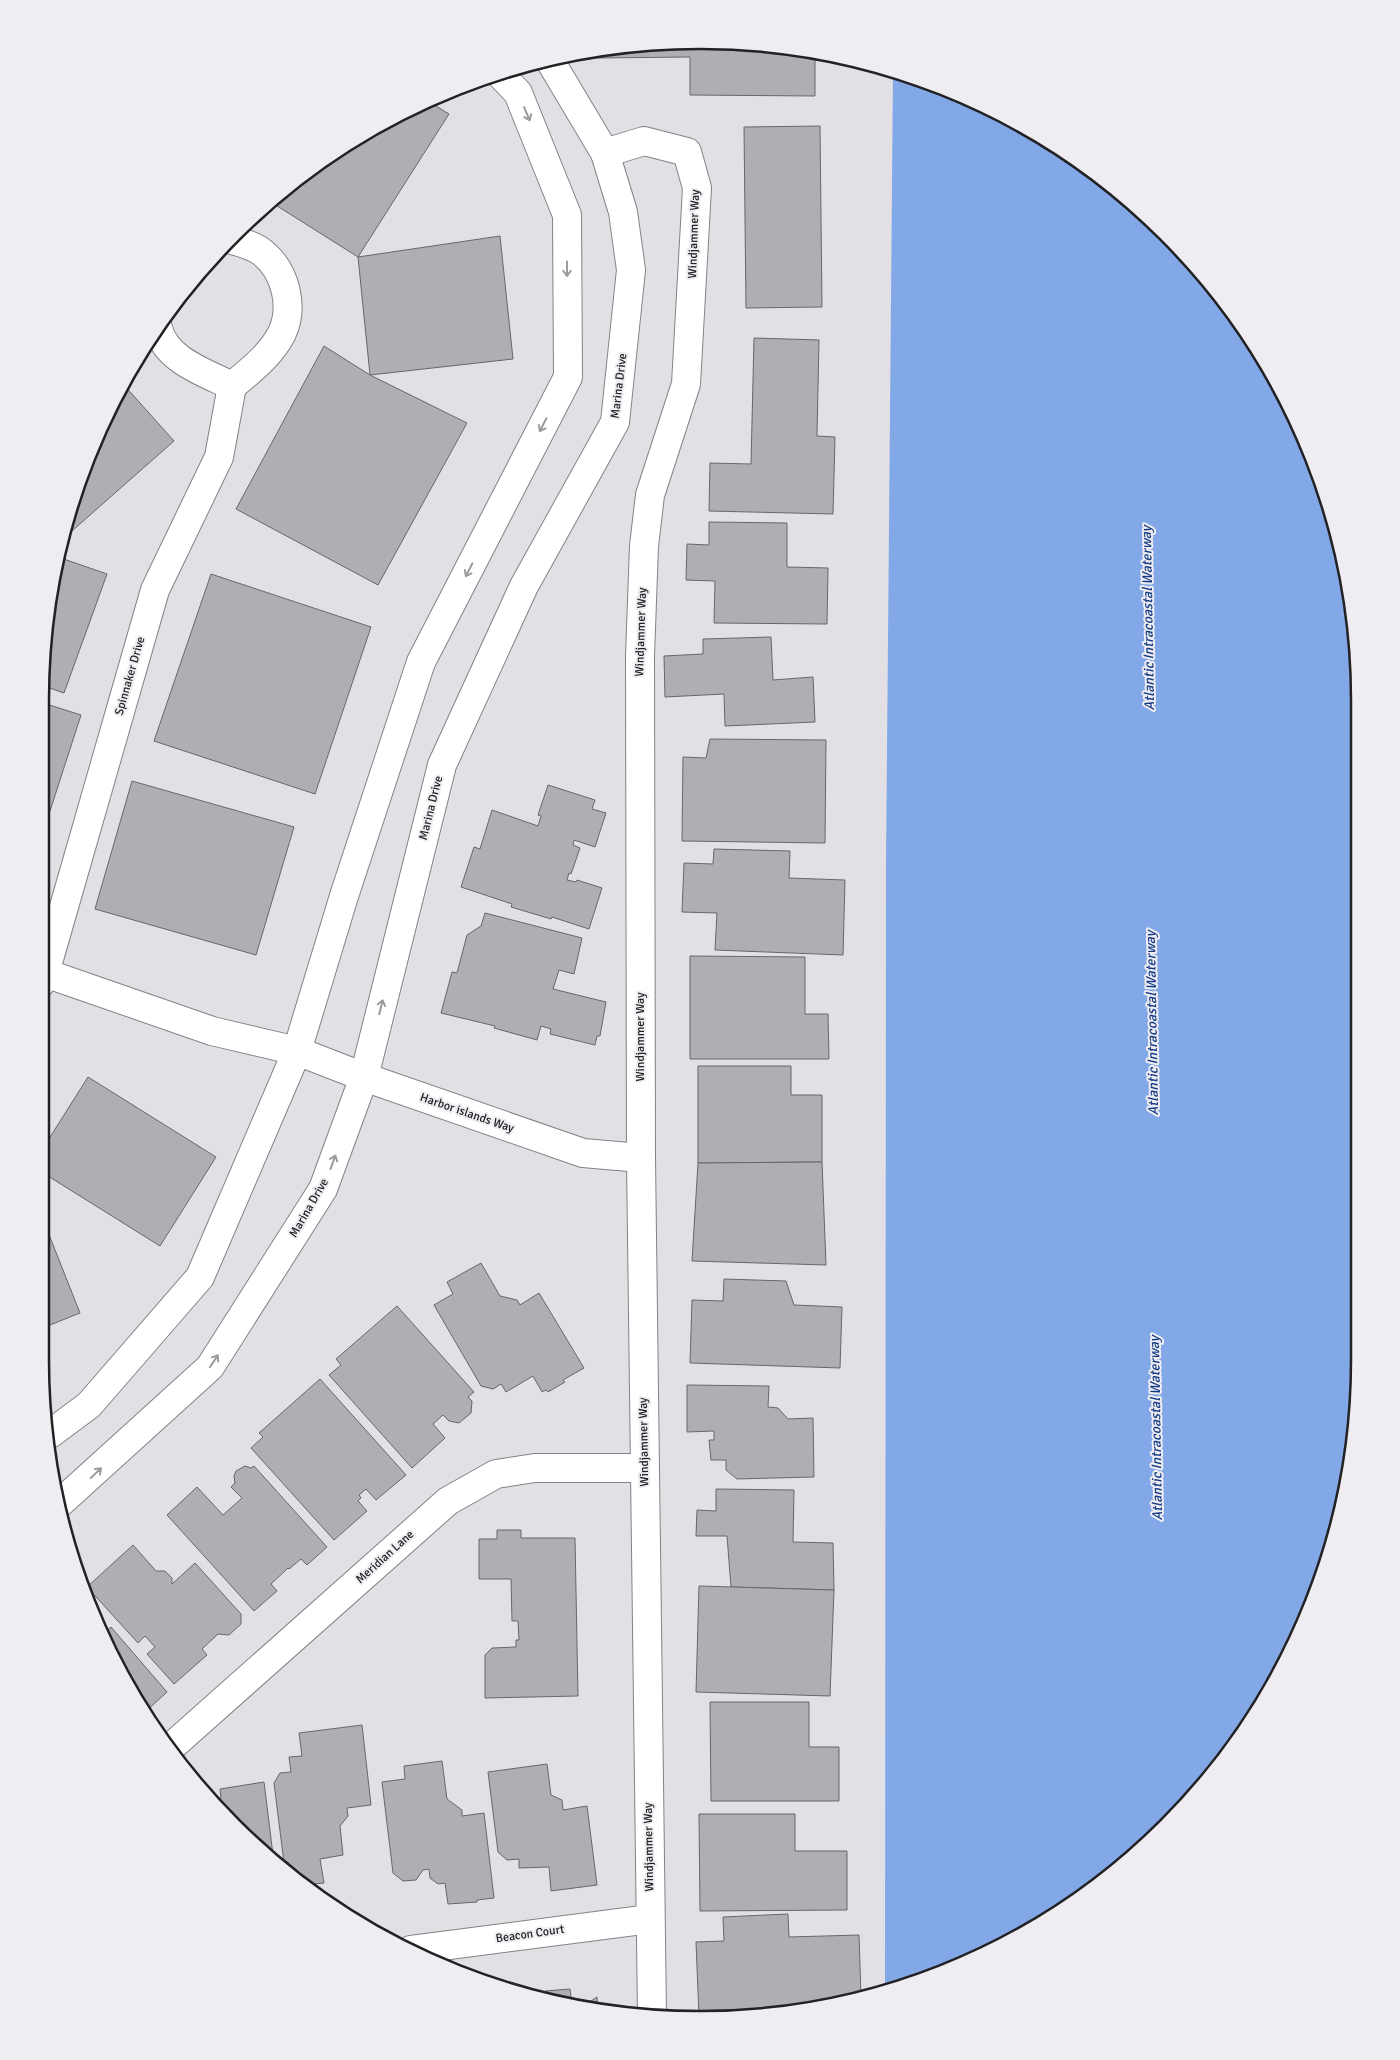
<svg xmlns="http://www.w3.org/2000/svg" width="1400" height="2060" viewBox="0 0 1400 2060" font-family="Signika,sans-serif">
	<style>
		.water { fill: #83a8e7 }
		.building { fill: #afafb3; stroke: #67676b }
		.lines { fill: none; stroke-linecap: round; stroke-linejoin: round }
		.minor-casing { stroke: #848286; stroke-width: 30 }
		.minor { stroke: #fff; stroke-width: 28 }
		.oneway { stroke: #9c9b9c }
		.labels { text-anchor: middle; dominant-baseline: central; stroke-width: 4; stroke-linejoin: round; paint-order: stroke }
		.street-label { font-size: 12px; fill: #222123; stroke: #efedf1 }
		.water-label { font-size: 14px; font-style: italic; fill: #133b85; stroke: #efedf1 }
		.rim { fill: none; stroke: #222123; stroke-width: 2.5 }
	</style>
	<rect width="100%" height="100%" fill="#e2e0e4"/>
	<polygon class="water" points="893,72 953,90 1067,151 1167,234 1224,298 1292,408 1347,572 1360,700 1360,1360 1347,1489 1310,1613 1249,1727 1166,1827 1067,1909 992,1952 885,1988 886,864"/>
	<g class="building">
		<polygon points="700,40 815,51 815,96 690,95 690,57 599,58 599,50"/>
		<polygon points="428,101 449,114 358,257 274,204 281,194 334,151"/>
		<polygon points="820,126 822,307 746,308 744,127"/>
		<polygon points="264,208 264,217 253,217"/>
		<polygon points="500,236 513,359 370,375 358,257"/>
		<polygon points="754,338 819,340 817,436 835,437 833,514 709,511 710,463 751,464"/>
		<polygon points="324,346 370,375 467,423 378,585 236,509"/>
		<polygon points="123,384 174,441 64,538 108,408"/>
		<polygon points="709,522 787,523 787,567 828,568 827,624 714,623 715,581 686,580 687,544 709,545"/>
		<polygon points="58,557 107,574 64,693 41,685 53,572"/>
		<polygon points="211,574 371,627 315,794 154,741"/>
		<polygon points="771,637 773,680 813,677 815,722 725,726 724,694 665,697 664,656 703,654 703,639"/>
		<polygon points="40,702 81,715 40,842"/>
		<polygon points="710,739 826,740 825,843 682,841 683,757 706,758"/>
		<polygon points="132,781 294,827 256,955 95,909"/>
		<polygon points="548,785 595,800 592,809 606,813 595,847 574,840 573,845 580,848 571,874 569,873 567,880 576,882 577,880 602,888 589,929 552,917 551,919 511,907 512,904 461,887 474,847 480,849 492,810 538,826 541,816 538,815"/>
		<polygon points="714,849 790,851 789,878 845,880 843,955 715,950 717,913 682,912 684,863 713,864"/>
		<polygon points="485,913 582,938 574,974 559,970 553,989 606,1002 600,1036 597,1036 595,1045 550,1034 551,1029 541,1026 537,1040 494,1028 495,1026 441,1013 452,972 457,973 467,935 481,926"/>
		<polygon points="690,956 805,957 805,1014 828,1014 829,1059 690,1059"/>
		<polygon points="698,1066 791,1066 791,1095 822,1095 822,1162 698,1163"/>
		<polygon points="88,1077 216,1157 160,1246 40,1171 40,1153"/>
		<polygon points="822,1162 826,1265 692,1261 698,1163"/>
		<polygon points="40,1212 80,1313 40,1329"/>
		<polygon points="481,1263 500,1296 517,1300 520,1305 539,1293 584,1368 563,1380 565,1382 548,1392 546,1390 542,1392 533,1376 506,1392 501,1384 493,1389 481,1386 434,1305 453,1294 447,1282"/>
		<polygon points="724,1279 786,1281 794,1305 842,1307 840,1368 690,1363 692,1300 723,1301"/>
		<polygon points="397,1306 474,1392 468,1397 472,1401 471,1413 459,1423 449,1421 443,1415 433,1424 445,1438 412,1468 329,1375 341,1365 336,1359"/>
		<polygon points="320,1379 406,1475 376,1500 366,1489 359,1495 361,1498 358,1501 367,1511 334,1540 251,1448 263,1437 259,1433"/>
		<polygon points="687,1385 769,1386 768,1407 778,1408 788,1419 813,1418 814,1477 737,1479 726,1470 726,1460 711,1460 709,1440 714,1440 714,1431 687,1432"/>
		<polygon points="245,1466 251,1468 254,1466 327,1547 307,1565 301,1559 289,1569 288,1568 271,1584 277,1591 254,1611 167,1515 197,1487 223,1515 242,1498 231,1487 235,1483 234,1476 236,1471"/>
		<polygon points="716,1489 794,1490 793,1542 833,1543 834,1590 731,1587 727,1536 696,1536 697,1510 716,1511"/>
		<polygon points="497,1530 521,1530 521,1538 575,1538 578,1696 485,1698 485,1655 492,1648 516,1647 516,1640 519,1640 518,1621 512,1621 511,1579 479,1579 479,1539 497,1539"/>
		<polygon points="133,1545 156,1571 165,1571 172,1578 172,1584 195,1563 241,1614 241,1624 229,1635 218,1634 202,1649 207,1655 174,1684 147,1654 155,1647 145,1636 138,1643 87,1587"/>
		<polygon points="699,1586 834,1590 830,1696 696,1692"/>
		<polygon points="111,1627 167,1692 144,1713 102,1635"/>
		<polygon points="710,1702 809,1702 809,1747 839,1747 839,1801 711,1801"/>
		<polygon points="362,1725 371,1805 347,1808 348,1816 340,1826 343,1855 320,1859 324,1883 303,1885 289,1875 288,1862 284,1863 274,1783 280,1773 291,1772 289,1757 302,1756 299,1733"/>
		<polygon points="442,1761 447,1799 462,1810 462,1816 484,1813 494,1898 477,1900 477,1902 448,1904 445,1883 438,1884 430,1878 429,1869 423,1870 416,1880 403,1881 393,1873 382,1782 405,1779 404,1766"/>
		<polygon points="547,1764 551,1795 562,1800 563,1810 587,1806 597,1885 551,1891 549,1867 519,1868 519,1859 507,1860 498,1852 488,1772"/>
		<polygon points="264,1782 274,1863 265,1856 214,1799 221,1798 220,1789"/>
		<polygon points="699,1814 795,1814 795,1851 847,1851 847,1910 700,1911"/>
		<polygon points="788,1914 789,1937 859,1935 861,1996 828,2007 763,2016 699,2017 696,1942 724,1941 723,1917"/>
		<polygon points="570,1989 572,2003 546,1996 545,1991"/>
		<polygon points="597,1997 598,2010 583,2006"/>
	</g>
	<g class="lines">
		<g class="minor-casing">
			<g id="minor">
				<polyline points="605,153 644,141 687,152 697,188 686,384 650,495 644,546 640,656 641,1158 652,2016"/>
				<path d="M 158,328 C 165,360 206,373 232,386 C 250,371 271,355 282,333 C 294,307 286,272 263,253 C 253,245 240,242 228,239"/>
				<polyline points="45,973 212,1031 297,1051 364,1077 583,1153 641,1158"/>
				<polyline points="40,984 45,973 155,590 219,457 232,386"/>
				<polyline points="50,1434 89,1405 200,1277 297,1051 344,896 421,662 568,377 567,215 518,93 500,74"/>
				<polyline points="59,1504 210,1367 323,1189 364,1077 442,765 524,586 615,422 631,270 623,212 605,153 549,59"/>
				<polyline points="170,1748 448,1501 496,1474 535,1468 644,1468"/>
				<polyline points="411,1950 650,1919"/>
			</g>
		</g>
		<use href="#minor" class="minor"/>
	</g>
	<defs><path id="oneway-shaft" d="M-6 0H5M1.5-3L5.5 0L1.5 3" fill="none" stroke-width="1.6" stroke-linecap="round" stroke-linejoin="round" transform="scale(1.25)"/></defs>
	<g class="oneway">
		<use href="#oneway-shaft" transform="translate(527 114) rotate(67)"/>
		<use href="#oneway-shaft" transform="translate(567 269) rotate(90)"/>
		<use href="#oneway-shaft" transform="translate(543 425) rotate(117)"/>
		<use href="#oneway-shaft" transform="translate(469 570) rotate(117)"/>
		<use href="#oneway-shaft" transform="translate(381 1007) rotate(-76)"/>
		<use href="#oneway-shaft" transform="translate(333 1162) rotate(-70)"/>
		<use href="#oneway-shaft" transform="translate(214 1361) rotate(-56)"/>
		<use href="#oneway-shaft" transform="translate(96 1473) rotate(-43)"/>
	</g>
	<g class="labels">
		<g class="street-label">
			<text transform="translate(694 234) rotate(-88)">Windjammer Way</text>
			<text transform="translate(619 386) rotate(-83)">Marina Drive</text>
			<text transform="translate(641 632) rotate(-88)">Windjammer Way</text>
			<text transform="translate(130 676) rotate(-74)">Spinnaker Drive</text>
			<text transform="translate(431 808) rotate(-76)">Marina Drive</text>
			<text transform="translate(640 1037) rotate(-90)">Windjammer Way</text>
			<text transform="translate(467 1113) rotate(19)">Harbor islands Way</text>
			<text transform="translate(309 1208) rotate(-60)">Marina Drive</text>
			<text transform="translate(644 1442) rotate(-91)">Windjammer Way</text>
			<text transform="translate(385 1557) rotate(-42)">Meridian Lane</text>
			<text transform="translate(649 1847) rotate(-91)">Windjammer Way</text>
			<text transform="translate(530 1934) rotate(-8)">Beacon Court</text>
		</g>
		<g class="water-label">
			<text transform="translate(1148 618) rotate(-91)">Atlantic Intracoastal Waterway</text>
			<text transform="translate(1152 1023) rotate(-91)">Atlantic Intracoastal Waterway</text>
			<text transform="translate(1156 1428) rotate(-91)">Atlantic Intracoastal Waterway</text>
		</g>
	</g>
	<path d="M0 0H1400V2060H0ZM700 49H700A651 651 0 0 1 1351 700V1360A651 651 0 0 1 700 2011H700A651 651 0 0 1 49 1360V700A651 651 0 0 1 700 49Z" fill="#efedf1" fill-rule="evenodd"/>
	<path class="rim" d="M700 49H700A651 651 0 0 1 1351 700V1360A651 651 0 0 1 700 2011H700A651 651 0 0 1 49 1360V700A651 651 0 0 1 700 49Z"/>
</svg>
